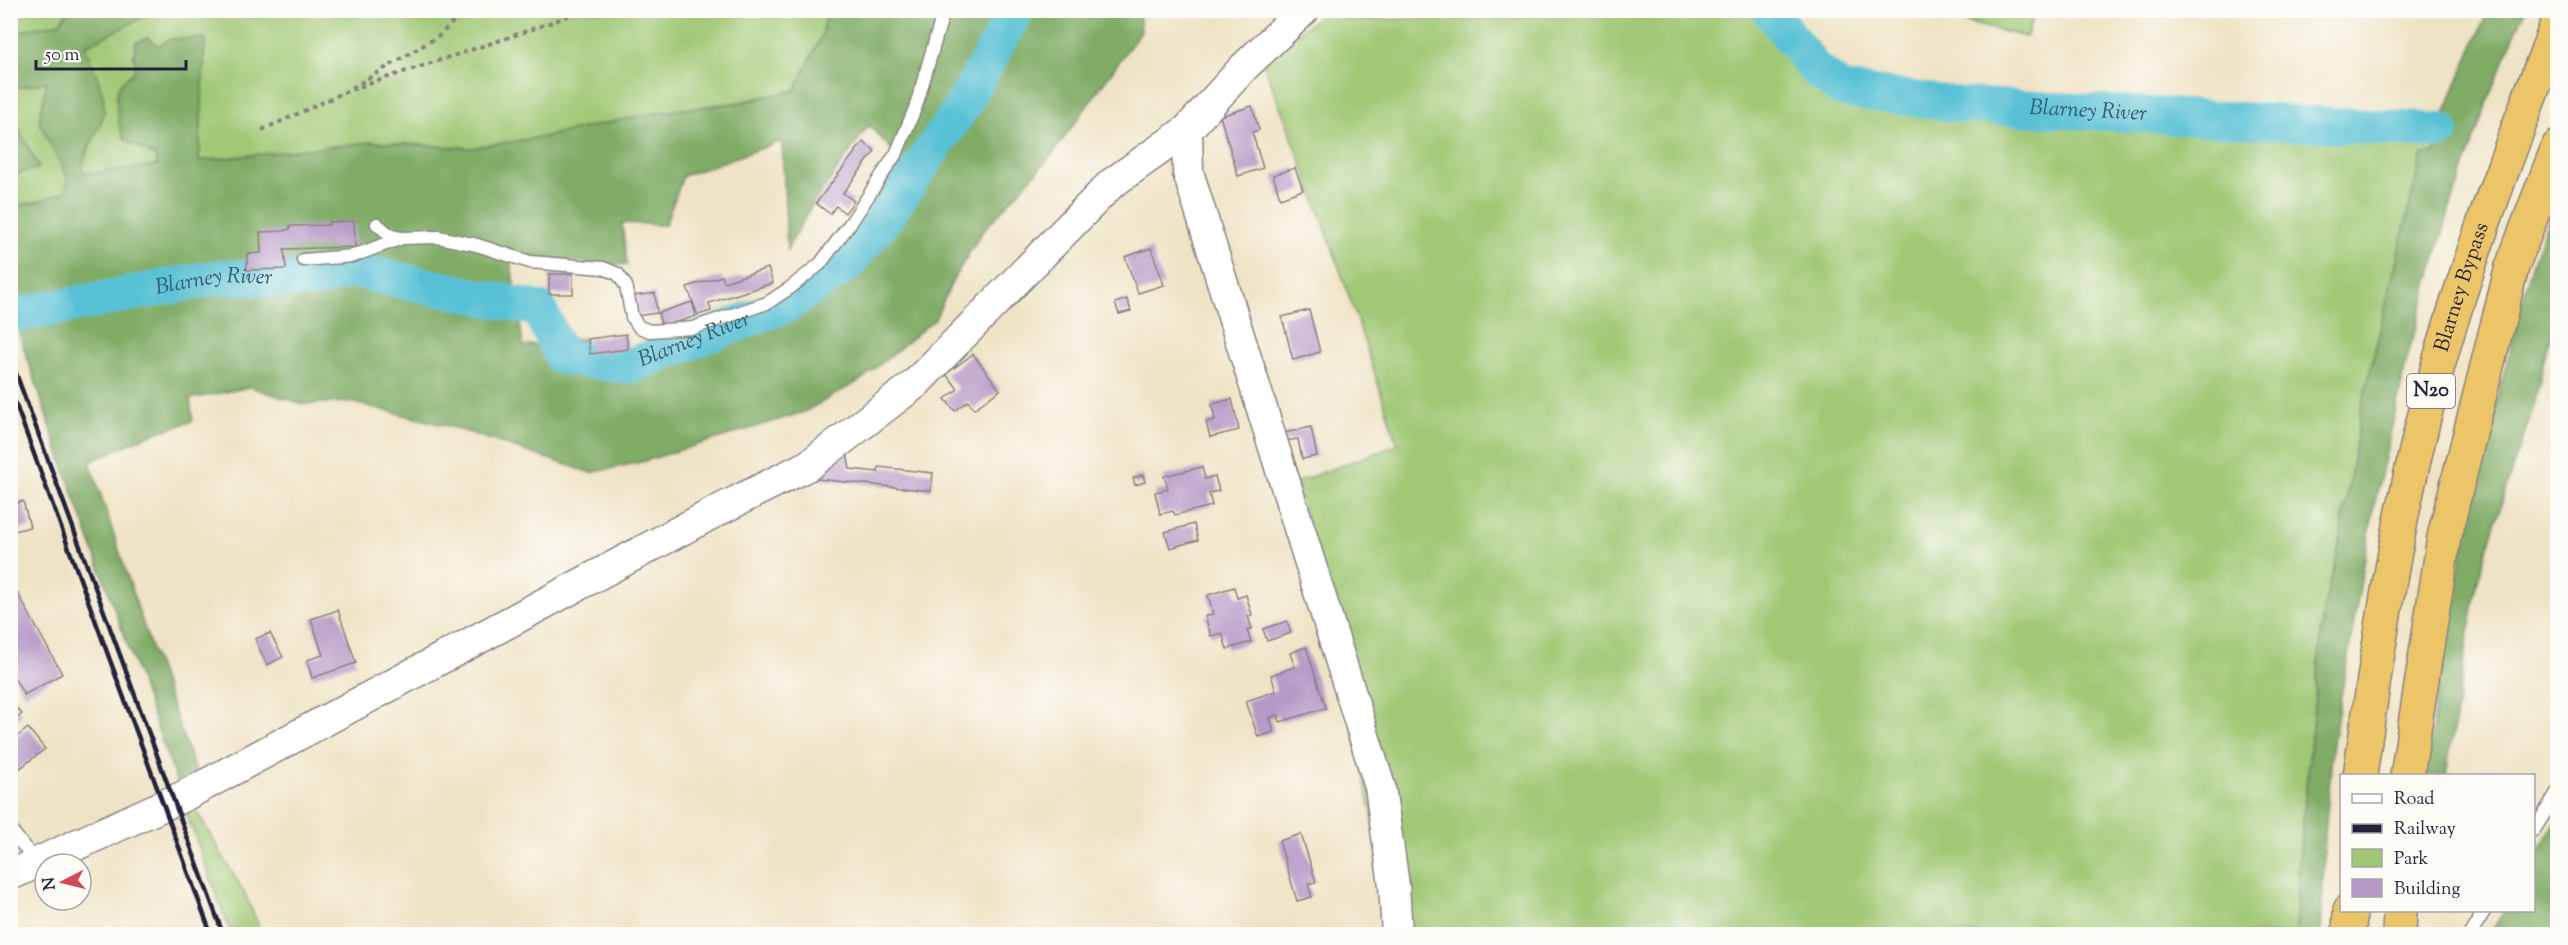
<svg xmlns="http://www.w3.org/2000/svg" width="2568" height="945" viewBox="0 0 2568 945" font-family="'Sorts Mill Goudy',serif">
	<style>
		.green { fill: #a0c874; stroke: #617558; stroke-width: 1.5 }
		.forest { fill: #80ac66; stroke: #516750; stroke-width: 1.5; fill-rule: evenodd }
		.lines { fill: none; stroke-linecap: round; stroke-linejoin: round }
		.river { stroke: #58c1d5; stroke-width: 36 }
		.building { fill: #b799c8 }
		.service-casing { stroke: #888280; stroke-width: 15 }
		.tertiary-casing { stroke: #888280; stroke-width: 33 }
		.trunk-casing { stroke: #888280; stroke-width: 36 }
		.path { stroke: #888280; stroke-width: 4; stroke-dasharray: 4.5 4.5; stroke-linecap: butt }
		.service { stroke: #fff; stroke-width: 12 }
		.tertiary { stroke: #fff; stroke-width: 30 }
		.trunk { stroke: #edc569; stroke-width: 33 }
		.rail { stroke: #22223b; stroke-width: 4.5 }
		.labels { text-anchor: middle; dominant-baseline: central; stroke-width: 4.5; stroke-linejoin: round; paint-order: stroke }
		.shield { fill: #fdfcf7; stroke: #646373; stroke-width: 1.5 }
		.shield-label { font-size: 20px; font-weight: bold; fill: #22223b }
		.street-label { font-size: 21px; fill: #22223b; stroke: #fdfcf7 }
		.water-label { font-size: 22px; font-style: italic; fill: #355a71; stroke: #fdfcf7 }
	</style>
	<rect width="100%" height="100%" fill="#fdfcf7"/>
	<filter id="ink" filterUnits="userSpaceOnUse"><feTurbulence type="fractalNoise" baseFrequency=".0167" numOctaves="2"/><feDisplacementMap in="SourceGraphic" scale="12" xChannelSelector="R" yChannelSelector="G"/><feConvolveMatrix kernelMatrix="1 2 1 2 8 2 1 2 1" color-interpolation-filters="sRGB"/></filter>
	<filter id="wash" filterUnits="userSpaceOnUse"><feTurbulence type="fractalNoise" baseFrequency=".008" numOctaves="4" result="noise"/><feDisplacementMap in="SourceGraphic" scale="24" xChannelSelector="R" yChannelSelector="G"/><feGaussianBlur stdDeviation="1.35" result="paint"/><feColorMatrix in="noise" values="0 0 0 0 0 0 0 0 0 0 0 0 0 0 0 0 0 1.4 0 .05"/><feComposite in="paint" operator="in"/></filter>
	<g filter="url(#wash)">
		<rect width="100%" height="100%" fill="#efe3c5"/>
		<g class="green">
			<path d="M 1522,10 L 1769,11 L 1816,70 L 1843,90 L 1999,107 L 2441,131 L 2435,154 L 2422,155 L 2362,405 L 2339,546 L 2323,612 L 2298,874 L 2296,934 L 1399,934 L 1297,482 L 1397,445 C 1358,315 1312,188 1263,62 L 1325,11 L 1334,11 L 1346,20 L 1522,17 Z"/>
			<polygon points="10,11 68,11 59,23 11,33"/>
			<path d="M 156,11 L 827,11 L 822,35 L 795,90 L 740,102 L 653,113 L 542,137 L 471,148 L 372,142 L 199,161 L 205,38 L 159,46 L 133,54 L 135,63 L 134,72 C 108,93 120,110 126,140 L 155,156 L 159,165 L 84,174 L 82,165 L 104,113 L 102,96 L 85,46 Z"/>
			<polygon points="1921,11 2035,10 2035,11 2026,37"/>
			<polygon points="47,81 39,122 67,176 67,192 34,203 11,206 10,175 39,167 11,114 11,89"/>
			<polygon points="190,800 245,894 262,934 231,934 184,807"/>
		</g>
		<g class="forest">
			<path d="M 68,11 L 156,11 L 85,46 C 91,62 107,96 104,113 C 100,134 78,153 84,174 L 158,165 L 155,156 C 148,151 131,144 126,140 C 118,132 115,99 118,89 C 121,81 128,77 134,72 C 136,61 133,53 136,42 L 148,38 L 159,46 L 170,39 L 205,38 L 199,161 L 372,142 L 471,148 L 542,137 L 653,113 L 738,103 L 795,90 L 822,35 L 827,11 L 1139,11 L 1141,31 L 1051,156 L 982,232 L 954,278 L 935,319 L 861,380 L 804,412 L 645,461 L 591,473 L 452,427 L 351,402 L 302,404 L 250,387 L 190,399 L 193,421 L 146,436 L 90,462 L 150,645 L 198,778 L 178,786 L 65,471 L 11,309 L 11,206 L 34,203 L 67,191 L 67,176 L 39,122 L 47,82 L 11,89 L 11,33 L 59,23 ZM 869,125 L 901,160 L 844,248 L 785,301 L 693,336 L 588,357 L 584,338 L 523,346 L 510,257 L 627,265 L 622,223 L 665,225 L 683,176 L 782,141 L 787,250 L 813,203 Z"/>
			<polygon points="2488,11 2525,11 2491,91 2450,208 2408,355 2373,511 2333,742 2325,835 2321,934 2296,934 2298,874 2323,613 2339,546 2362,405 2422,154 2435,153 2451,120 2444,114"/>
			<polygon points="11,114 39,168 11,175 10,175"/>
			<polygon points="2557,196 2557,327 2547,346 2534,406 2512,469 2477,583 2446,775 2427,776 2437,689 2471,501 2532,264"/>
			<polygon points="2557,819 2557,934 2490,934 2504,911 2534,910 2534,859"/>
		</g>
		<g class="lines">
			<g class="river">
				<path id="s1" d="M 1769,10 L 1816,70 L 1843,90 L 1962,105 L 2441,131"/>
				<path id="s2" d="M 10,316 L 221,277 L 313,280 L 351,270 L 539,309 L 562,357 L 629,366 L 788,304 L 847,264 L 887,215 L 961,108 L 1016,10"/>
			</g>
		</g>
		<g id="blocks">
			<g class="building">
				<polygon points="1252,106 1259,130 1252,132 1263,168 1238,176 1220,116"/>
				<polygon points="863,142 875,151 843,193 854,201 845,213 836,206 830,214 816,203"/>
				<polygon points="1295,168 1303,190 1280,198 1273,175"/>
				<polygon points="354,221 355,247 284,249 286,269 247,270 247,254 261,253 260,232 283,231 290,229 290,226 329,225 329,222"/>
				<polygon points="1151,248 1164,285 1138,293 1125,257"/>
				<polygon points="768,268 773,283 709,303 711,311 698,315 687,287 722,276 724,282"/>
				<rect x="549" y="274" width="24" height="20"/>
				<polygon points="655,293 657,313 636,316 633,296"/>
				<polygon points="1127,299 1131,311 1119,314 1115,303"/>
				<polygon points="692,302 696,316 662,327 658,313"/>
				<polygon points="1309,310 1320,352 1293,360 1282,317"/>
				<polygon points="626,334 628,349 590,354 588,339"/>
				<polygon points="973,354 1000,390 974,409 968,401 955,411 945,399 958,389 946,374"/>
				<polygon points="1232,399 1239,430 1210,437 1206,422 1215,420 1212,404"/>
				<polygon points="1311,427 1317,456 1302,459 1298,439 1285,441 1284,433"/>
				<polygon points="847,453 850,469 878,472 879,467 933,473 931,491 817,479 815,473"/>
				<polygon points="1202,467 1205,479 1215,476 1219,491 1209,493 1212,506 1175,515 1173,511 1160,514 1155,492 1168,489 1164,476"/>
				<polygon points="1143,475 1145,482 1135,485 1133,478"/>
				<polygon points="23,501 30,527 10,532 10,505"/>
				<polygon points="1194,524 1198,540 1170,548 1165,532"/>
				<polygon points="10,579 62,674 24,695 10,670"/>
				<polygon points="1234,587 1237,598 1246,595 1252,615 1248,616 1252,629 1247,630 1251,642 1227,649 1222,633 1211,636 1205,616 1213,614 1208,595"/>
				<polygon points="338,610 356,663 312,678 307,660 323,655 311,619"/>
				<polygon points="1287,621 1291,633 1267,641 1263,629"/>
				<polygon points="270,633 283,657 267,665 255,639"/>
				<polygon points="1306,647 1326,708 1280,722 1278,715 1270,718 1274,732 1258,737 1246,701 1276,691 1271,675 1295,667 1290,653"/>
				<polygon points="12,703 22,714 10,724 10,704"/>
				<polygon points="28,728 45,749 10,776 10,742"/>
				<polygon points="1301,834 1316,882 1308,884 1312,897 1297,901 1279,841"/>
			</g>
		</g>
	</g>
	<g filter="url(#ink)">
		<use href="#blocks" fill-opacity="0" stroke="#888280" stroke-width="1.5"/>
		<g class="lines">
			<g class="service-casing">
				<g id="service">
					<polyline points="377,224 391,236 401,238"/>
					<polyline points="303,260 353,256 402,238 438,237 477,245 530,262 603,268 618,274 626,286 632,317 639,327 650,331 693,328 767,303 790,288 820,264 852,221 897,152 916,106 944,10"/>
					<polyline points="10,829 36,862"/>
					<polyline points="2534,830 2558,791"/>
					<polyline points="2470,934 2485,910"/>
				</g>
			</g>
			<g class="tertiary-casing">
				<g id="tertiary">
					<polyline points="1187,130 1188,172 1380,787 1394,885 1397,934"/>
					<polyline points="10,875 184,796 717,511 809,465 915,384 1111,184 1187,130 1244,67 1304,10"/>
				</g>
			</g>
			<g class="trunk-casing">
				<g id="trunk">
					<path id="s3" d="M 2360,776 C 2378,647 2397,517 2431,391 C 2465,265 2512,144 2558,22"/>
					<polyline points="2407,776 2444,537 2512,267 2558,147"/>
					<polyline points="2349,934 2350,910"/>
					<polyline points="2399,934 2400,910"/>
				</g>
			</g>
			<g class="path">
				<polyline points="352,88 439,36 465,10"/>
				<path d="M 343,93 C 423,64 505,41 584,10"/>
				<polyline points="262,130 343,93"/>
			</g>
			<use href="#service" class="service"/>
			<use href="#tertiary" class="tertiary"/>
			<use href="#trunk" class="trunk"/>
			<g class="rail">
				<polyline points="10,357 223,934"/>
				<polyline points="10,389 211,934"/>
			</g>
		</g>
	</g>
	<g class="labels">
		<rect class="shield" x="2407" y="374" width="48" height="34" rx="4.5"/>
		<g class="shield-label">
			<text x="2431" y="391">N20</text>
		</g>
		<g class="street-label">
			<text stroke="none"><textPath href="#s3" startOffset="500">Blarney Bypass</textPath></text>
		</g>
		<g class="water-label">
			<text stroke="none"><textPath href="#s1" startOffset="356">Blarney River</textPath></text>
			<text stroke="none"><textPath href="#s2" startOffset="207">Blarney River</textPath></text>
			<text stroke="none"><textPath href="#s2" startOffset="729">Blarney River</textPath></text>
		</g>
	</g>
	<rect width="2568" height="945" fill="none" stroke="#fdfcf7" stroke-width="36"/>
	<rect x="2340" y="774" width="195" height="138" fill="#fdfcf7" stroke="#a5a5ac" stroke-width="1.5"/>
	<rect x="2352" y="794" width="30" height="9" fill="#ffffff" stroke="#a5a5ac" stroke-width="1.5"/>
	<text x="2394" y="804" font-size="18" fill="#22223b">Road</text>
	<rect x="2352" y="824" width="30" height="9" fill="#22223b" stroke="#a5a5ac" stroke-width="1.5"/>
	<text x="2394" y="834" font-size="18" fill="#22223b">Railway</text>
	<rect x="2352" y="849" width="30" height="18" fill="#a0c874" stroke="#a5a5ac" stroke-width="1.5"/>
	<text x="2394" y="864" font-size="18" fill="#22223b">Park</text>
	<rect x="2352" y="879" width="30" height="18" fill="#b799c8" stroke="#a5a5ac" stroke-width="1.5"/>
	<text x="2394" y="894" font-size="18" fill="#22223b">Building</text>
	<g transform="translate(63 882) rotate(263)"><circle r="28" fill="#fdfcf7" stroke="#a5a5ac" stroke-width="1.5"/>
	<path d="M0-4.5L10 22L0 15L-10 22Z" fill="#d1495b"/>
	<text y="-9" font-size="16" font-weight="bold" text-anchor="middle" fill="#22223b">N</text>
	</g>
	<path d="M36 60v9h150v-9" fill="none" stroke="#22223b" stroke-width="3"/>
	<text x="45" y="60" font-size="18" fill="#22223b" stroke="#fdfcf7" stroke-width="4.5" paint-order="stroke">50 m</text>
</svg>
